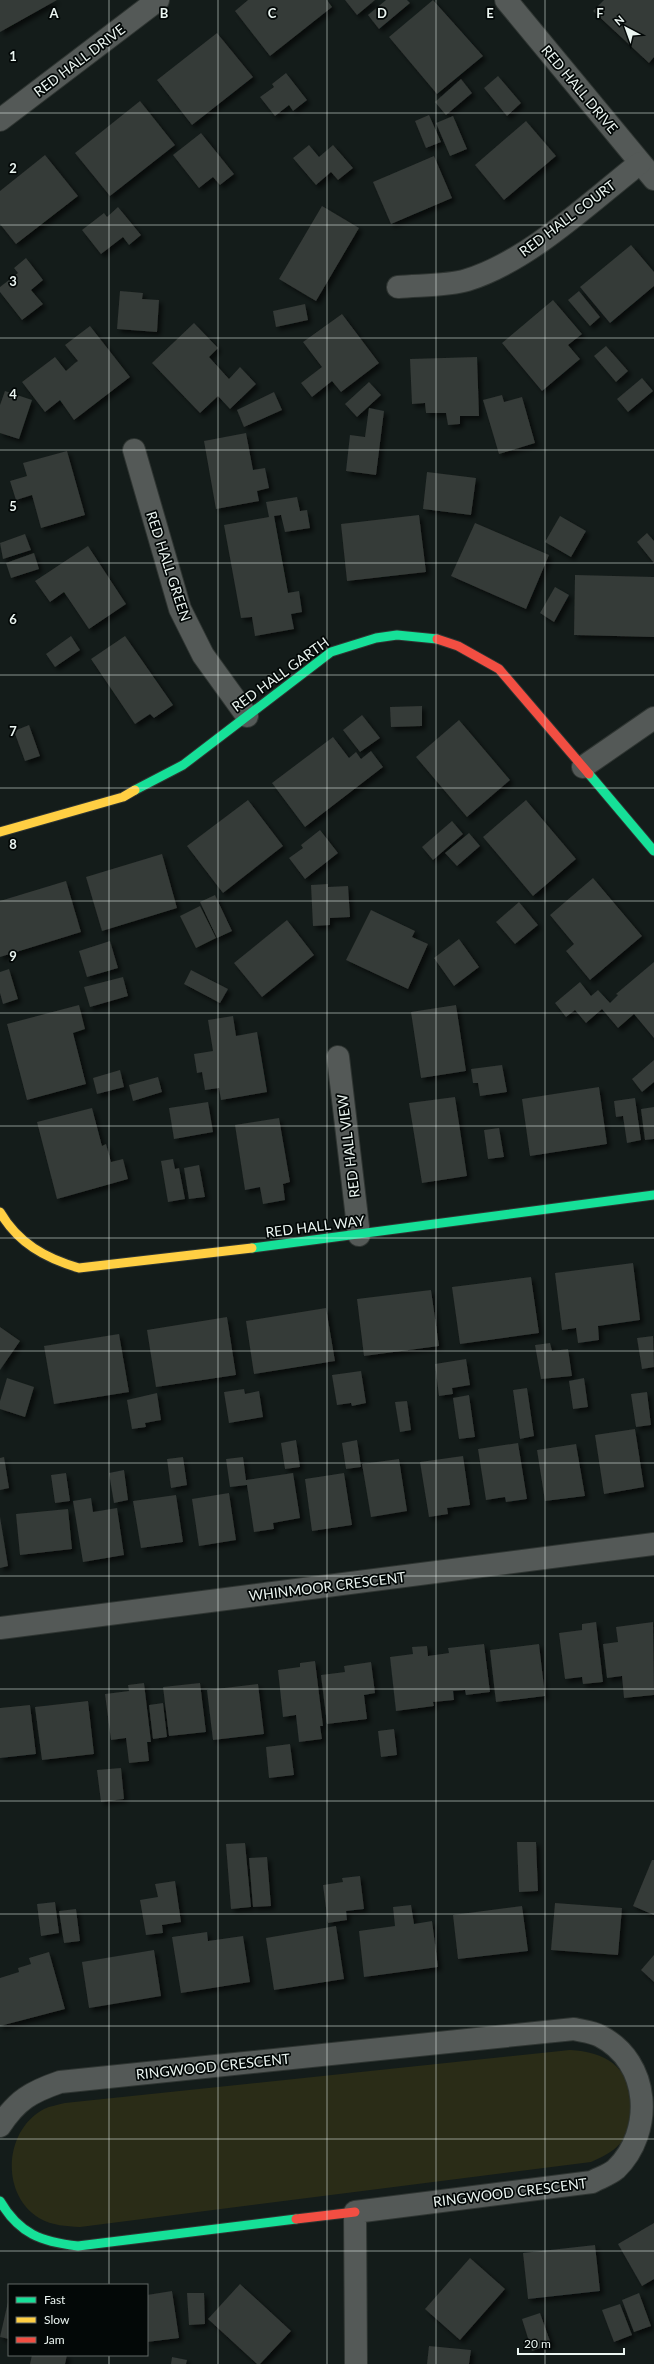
<svg xmlns="http://www.w3.org/2000/svg" width="654" height="2364" viewBox="0 0 654 2364" font-family="Lato,sans-serif">
	<style>
		.green { fill: #2a2c17 }
		.building { fill: #353a37; filter: url(#shadow) }
		.lines { fill: none; stroke-linecap: round; stroke-linejoin: round }
		.street-casing { stroke: #2f3532; stroke-width: 24 }
		.fast-casing { stroke: #2f3532; stroke-width: 11 }
		.slow-casing { stroke: #2f3532; stroke-width: 11 }
		.jam-casing { stroke: #2f3532; stroke-width: 11 }
		.street { stroke: #545957; stroke-width: 22 }
		.fast { stroke: #16e098; stroke-width: 9 }
		.slow { stroke: #ffcf43; stroke-width: 9 }
		.jam { stroke: #f24e42; stroke-width: 9 }
		.grid { fill: none; stroke: #ebf5f1; stroke-width: 1; stroke-opacity: 0.55 }
		.labels { text-anchor: middle; dominant-baseline: central; stroke-width: 3.5; stroke-linejoin: round; paint-order: stroke }
		.street-label { font-size: 14px; fill: #ebf5f1; stroke: #030807 }
		.grid-label { font-size: 13px; text-anchor: middle; font-weight: bold; fill: #ebf5f1; stroke: #030807; stroke-width: 3.5; stroke-linejoin: round; paint-order: stroke }
	</style>
	<defs>
		<filter id="shadow"><feDropShadow dx="3.5" dy="3.5" stdDeviation="2" flood-color="#0009"/></filter>
	</defs>
	<rect width="100%" height="100%" fill="#141c1a"/>
	<path class="green" d="M 570,2050 C 605,2052 630,2066 631,2104 C 631,2138 621,2149 591,2162 L 80,2227 C 66,2226 53,2226 39,2218 C 0,2194 4,2130 44,2109 C 50,2106 58,2105 65,2103 Z"/>
	<g class="building">
		<polygon points="0,0 57,0 0,32"/>
		<polygon points="248,0 327,0 332,7 270,56 235,11"/>
		<polygon points="345,0 375,0 357,15"/>
		<polygon points="386,0 407,0 410,3 379,29 368,15"/>
		<polygon points="433,0 483,56 437,94 389,37"/>
		<polygon points="604,0 654,0 654,57 649,63 593,11"/>
		<polygon points="217,33 253,77 192,125 157,80"/>
		<polygon points="286,73 307,100 293,111 289,105 275,116 260,97 274,87 272,84"/>
		<polygon points="498,76 521,103 507,116 484,88"/>
		<polygon points="461,79 472,93 446,115 435,102"/>
		<polygon points="140,101 175,145 110,196 75,153"/>
		<polygon points="429,115 441,142 426,148 415,121"/>
		<polygon points="453,116 467,149 450,156 436,123"/>
		<polygon points="526,121 556,156 504,200 475,165"/>
		<polygon points="201,133 234,174 220,185 213,177 199,188 173,155"/>
		<polygon points="309,145 319,157 333,145 353,168 338,180 331,172 316,185 293,158"/>
		<polygon points="45,155 78,196 16,244 0,224 0,191"/>
		<polygon points="434,156 452,198 391,224 373,182"/>
		<polygon points="322,206 359,228 316,301 279,279"/>
		<polygon points="118,207 141,235 129,245 123,237 101,254 82,230 104,213 107,217"/>
		<polygon points="631,245 654,272 654,286 610,323 580,287"/>
		<polygon points="26,258 43,280 31,290 43,304 22,320 0,292 0,287 18,273 14,268"/>
		<polygon points="120,291 143,293 142,299 159,300 157,332 117,329"/>
		<polygon points="579,291 600,317 590,326 568,300"/>
		<polygon points="553,300 582,334 568,345 580,359 542,391 502,343"/>
		<polygon points="305,304 308,320 276,327 273,311"/>
		<polygon points="342,314 379,363 341,392 332,381 312,397 301,383 322,367 303,342"/>
		<polygon points="194,323 218,348 209,357 229,379 240,367 256,384 230,409 218,396 200,413 152,363"/>
		<polygon points="90,326 130,377 74,420 60,400 45,412 22,382 55,357 66,371 75,363 78,361 65,345"/>
		<polygon points="606,346 628,371 616,382 594,356"/>
		<polygon points="477,357 479,416 460,416 460,424 448,425 446,413 426,413 425,403 412,404 410,359"/>
		<polygon points="642,378 653,391 628,412 617,399"/>
		<polygon points="369,382 381,395 357,417 345,404"/>
		<polygon points="5,391 32,400 19,439 0,433 0,405"/>
		<polygon points="274,392 282,410 244,427 237,410"/>
		<polygon points="502,395 504,402 522,397 535,443 499,454 483,400"/>
		<polygon points="369,408 384,411 376,475 346,471 350,435 365,437"/>
		<polygon points="246,433 253,470 265,468 269,488 257,491 259,501 216,509 204,441"/>
		<polygon points="67,451 85,515 41,528 32,495 16,500 10,481 27,476 23,463"/>
		<polygon points="427,472 476,478 471,515 423,509"/>
		<polygon points="297,497 300,511 307,510 310,528 285,532 281,515 274,516 288,593 299,591 302,612 291,614 294,629 255,636 252,617 241,618 224,525 269,517 266,502"/>
		<polygon points="419,515 426,572 347,581 341,524"/>
		<polygon points="560,516 586,531 571,557 545,542"/>
		<polygon points="475,523 549,555 526,609 451,576"/>
		<polygon points="647,533 654,541 654,563 637,542"/>
		<polygon points="25,534 31,550 3,559 0,543"/>
		<polygon points="88,546 126,604 89,629 64,592 50,602 35,581"/>
		<polygon points="34,553 39,569 11,578 6,563"/>
		<polygon points="575,575 654,577 654,637 574,635"/>
		<polygon points="555,587 569,595 554,622 540,613"/>
		<polygon points="71,636 80,650 55,667 46,654"/>
		<polygon points="125,636 173,705 154,718 150,714 135,724 91,659"/>
		<polygon points="422,706 422,726 391,727 390,707"/>
		<polygon points="362,715 380,738 360,752 343,730"/>
		<polygon points="459,720 510,780 467,817 416,757"/>
		<polygon points="29,725 40,756 25,761 14,731"/>
		<polygon points="333,737 349,758 356,752 361,759 371,751 383,767 305,827 272,783"/>
		<polygon points="248,800 283,846 223,893 187,846"/>
		<polygon points="526,800 576,859 533,896 483,837"/>
		<polygon points="452,821 463,834 433,860 422,847"/>
		<polygon points="320,830 338,853 305,879 289,858 303,848 301,845"/>
		<polygon points="469,833 480,846 457,866 445,853"/>
		<polygon points="162,854 177,908 102,931 86,877"/>
		<polygon points="593,878 642,936 590,980 566,951 574,944 550,915"/>
		<polygon points="66,881 81,932 0,957 0,901"/>
		<polygon points="328,884 328,887 348,886 350,917 330,918 330,925 313,926 311,885"/>
		<polygon points="215,895 232,931 217,938 200,902"/>
		<polygon points="519,902 538,925 515,944 496,922"/>
		<polygon points="200,906 216,938 196,948 180,916"/>
		<polygon points="371,910 415,931 412,937 428,944 408,989 346,960"/>
		<polygon points="287,920 314,955 262,997 234,963"/>
		<polygon points="459,939 479,967 454,986 434,958"/>
		<polygon points="110,941 118,968 87,977 79,951"/>
		<polygon points="654,962 654,1038 634,1014 618,1028 602,1009 586,1023 575,1010 566,1017 555,1003 580,982 591,996 598,990 610,1003 618,995 616,994"/>
		<polygon points="9,969 18,999 3,1004 0,993 0,972"/>
		<polygon points="191,970 228,989 220,1003 184,984"/>
		<polygon points="123,977 128,996 90,1007 84,987"/>
		<polygon points="79,1005 85,1029 73,1033 86,1084 27,1100 7,1024"/>
		<polygon points="456,1005 466,1071 421,1078 411,1012"/>
		<polygon points="233,1016 236,1036 257,1032 267,1092 221,1100 219,1088 205,1090 202,1072 197,1073 194,1054 213,1051 208,1020"/>
		<polygon points="654,1060 654,1082 642,1092 632,1079"/>
		<polygon points="502,1065 507,1092 480,1096 478,1083 473,1083 471,1069"/>
		<polygon points="120,1070 124,1087 97,1094 93,1078"/>
		<polygon points="158,1077 162,1092 133,1101 129,1085"/>
		<polygon points="599,1087 607,1144 530,1156 522,1099"/>
		<polygon points="455,1097 467,1176 422,1183 409,1103"/>
		<polygon points="635,1098 641,1140 627,1143 623,1116 616,1117 614,1101"/>
		<polygon points="208,1102 213,1132 174,1139 169,1108"/>
		<polygon points="654,1107 654,1139 645,1140 641,1109"/>
		<polygon points="92,1108 102,1146 106,1144 111,1162 123,1159 128,1179 57,1199 37,1122"/>
		<polygon points="279,1118 290,1182 283,1184 285,1200 263,1204 260,1187 245,1190 235,1125"/>
		<polygon points="499,1128 504,1157 488,1159 484,1130"/>
		<polygon points="173,1159 175,1169 179,1168 185,1199 168,1202 161,1161"/>
		<polygon points="199,1165 205,1197 189,1199 184,1168"/>
		<polygon points="633,1263 640,1320 598,1326 599,1340 578,1343 576,1328 562,1330 555,1273"/>
		<polygon points="531,1277 539,1333 460,1344 452,1287"/>
		<polygon points="431,1290 439,1346 364,1356 357,1299"/>
		<polygon points="326,1308 335,1361 254,1374 246,1321"/>
		<polygon points="227,1317 236,1375 156,1387 147,1330"/>
		<polygon points="0,1327 20,1341 0,1370"/>
		<polygon points="119,1334 129,1392 54,1404 44,1346"/>
		<polygon points="653,1336 654,1367 642,1369 637,1338"/>
		<polygon points="550,1343 552,1351 568,1349 572,1376 541,1379 535,1345"/>
		<polygon points="466,1359 470,1385 452,1388 453,1394 439,1396 435,1364"/>
		<polygon points="361,1371 366,1403 352,1406 351,1403 337,1405 332,1375"/>
		<polygon points="7,1378 34,1387 25,1417 0,1409 0,1401"/>
		<polygon points="584,1378 588,1407 573,1409 569,1381"/>
		<polygon points="527,1388 534,1436 520,1439 513,1390"/>
		<polygon points="244,1389 245,1394 259,1391 263,1417 229,1423 224,1392"/>
		<polygon points="647,1392 651,1425 636,1427 631,1394"/>
		<polygon points="157,1393 161,1420 145,1423 146,1427 132,1429 127,1400"/>
		<polygon points="469,1395 475,1437 459,1439 453,1398"/>
		<polygon points="407,1401 411,1430 400,1432 395,1402"/>
		<polygon points="635,1429 644,1487 604,1494 595,1435"/>
		<polygon points="296,1440 300,1467 285,1469 281,1443"/>
		<polygon points="357,1440 361,1467 346,1469 342,1443"/>
		<polygon points="518,1443 527,1499 506,1502 505,1497 486,1500 478,1449"/>
		<polygon points="576,1444 585,1496 545,1501 537,1450"/>
		<polygon points="463,1456 470,1505 447,1508 448,1514 429,1517 420,1462"/>
		<polygon points="4,1457 9,1488 0,1490 0,1458"/>
		<polygon points="183,1457 187,1485 171,1488 167,1459"/>
		<polygon points="243,1457 246,1480 293,1473 300,1518 273,1523 274,1529 254,1532 247,1485 230,1487 226,1459"/>
		<polygon points="399,1459 407,1511 371,1517 362,1464"/>
		<polygon points="124,1470 128,1500 114,1503 109,1473"/>
		<polygon points="66,1473 70,1501 55,1503 51,1475"/>
		<polygon points="344,1473 352,1525 312,1531 305,1479"/>
		<polygon points="229,1493 236,1540 199,1546 192,1499"/>
		<polygon points="176,1495 183,1542 141,1548 133,1501"/>
		<polygon points="91,1498 93,1512 117,1508 124,1555 83,1562 73,1501"/>
		<polygon points="68,1509 72,1549 20,1555 16,1514"/>
		<polygon points="0,1517 8,1566 0,1568"/>
		<polygon points="596,1622 603,1682 583,1684 582,1677 565,1679 559,1633 582,1630 582,1624"/>
		<polygon points="653,1622 654,1695 624,1698 622,1676 607,1678 603,1644 618,1642 616,1627"/>
		<polygon points="484,1644 490,1692 466,1695 465,1690 453,1691 454,1700 433,1702 434,1706 396,1711 390,1657 413,1654 412,1647 427,1646 428,1656 449,1653 448,1648"/>
		<polygon points="539,1644 545,1696 496,1702 490,1650"/>
		<polygon points="315,1661 323,1726 320,1726 322,1739 299,1742 296,1715 283,1717 278,1670 300,1667 300,1663"/>
		<polygon points="371,1662 375,1693 364,1695 367,1719 327,1724 321,1675 345,1672 344,1666"/>
		<polygon points="144,1683 151,1742 147,1742 149,1761 129,1763 126,1738 111,1740 105,1694 129,1691 128,1685"/>
		<polygon points="200,1683 206,1732 169,1736 163,1687"/>
		<polygon points="258,1684 264,1734 213,1740 207,1690"/>
		<polygon points="88,1701 94,1754 42,1760 35,1707"/>
		<polygon points="163,1703 167,1737 153,1739 149,1705"/>
		<polygon points="30,1705 36,1754 0,1758 0,1708"/>
		<polygon points="394,1729 397,1755 381,1757 378,1731"/>
		<polygon points="290,1744 294,1775 269,1778 266,1747"/>
		<polygon points="121,1768 124,1799 101,1802 97,1770"/>
		<polygon points="517,1842 536,1842 538,1891 519,1892"/>
		<polygon points="245,1843 251,1907 231,1909 226,1844"/>
		<polygon points="267,1857 271,1906 253,1907 249,1858"/>
		<polygon points="652,1860 654,1860 654,1915 633,1906"/>
		<polygon points="360,1876 364,1909 346,1911 347,1920 328,1923 323,1885 343,1882 342,1878"/>
		<polygon points="175,1881 181,1922 162,1925 163,1933 146,1935 140,1900 158,1897 155,1884"/>
		<polygon points="55,1902 59,1933 41,1936 37,1904"/>
		<polygon points="555,1903 622,1908 618,1955 551,1950"/>
		<polygon points="411,1905 414,1924 432,1921 438,1967 364,1977 359,1931 395,1926 393,1907"/>
		<polygon points="522,1906 528,1951 458,1959 453,1915"/>
		<polygon points="76,1909 80,1941 64,1943 59,1911"/>
		<polygon points="336,1926 344,1979 274,1990 266,1938"/>
		<polygon points="207,1932 208,1941 243,1936 250,1982 181,1993 172,1937"/>
		<polygon points="154,1950 161,1996 89,2008 82,1962"/>
		<polygon points="49,1952 65,2009 0,2026 0,1978 19,1972 18,1968 31,1964 29,1958"/>
		<polygon points="654,1955 654,1982 641,1970"/>
		<polygon points="654,2223 654,2279 642,2286 618,2244"/>
		<polygon points="595,2245 600,2291 528,2299 523,2253"/>
		<polygon points="470,2258 505,2289 460,2340 425,2309"/>
		<polygon points="240,2284 291,2331 260,2364 257,2364 208,2319"/>
		<polygon points="172,2291 179,2338 147,2342 147,2295"/>
		<polygon points="187,2293 204,2293 205,2324 189,2325"/>
		<polygon points="639,2293 651,2326 634,2332 622,2300"/>
		<polygon points="8,2302 9,2302 9,2339 0,2337"/>
		<polygon points="620,2304 632,2335 614,2342 602,2310"/>
		<polygon points="540,2313 551,2344 532,2351 522,2319"/>
		<polygon points="429,2346 471,2350 469,2364 427,2364"/>
		<polygon points="32,2355 67,2355 65,2364 30,2364"/>
		<polygon points="172,2357 187,2360 186,2364 171,2364"/>
	</g>
	<g class="lines">
		<g class="street-casing">
			<g id="street">
				<polyline points="506,0 654,179"/>
				<polyline points="0,120 158,0"/>
				<path d="M 398,287 C 419,285 448,286 467,280 C 529,261 590,202 640,163"/>
				<polyline points="134,450 180,609 203,655 247,716"/>
				<polyline points="583,767 654,718"/>
				<polyline points="338,1057 359,1235"/>
				<polyline points="0,1628 654,1544"/>
				<path d="M 0,2126 C 17,2100 31,2092 60,2082 L 574,2029 C 582,2031 593,2032 600,2036 C 651,2062 654,2132 616,2169 C 609,2175 599,2178 592,2182 L 355,2212 L 356,2364"/>
			</g>
		</g>
		<g class="fast-casing">
			<g id="fast">
				<polyline points="589,774 654,851"/>
				<polyline points="135,790 183,765 331,652 376,638 397,635 437,639"/>
				<polyline points="252,1248 654,1195"/>
				<path d="M 0,2201 C 19,2234 42,2242 78,2246 L 296,2219"/>
			</g>
		</g>
		<g class="slow-casing">
			<g id="slow">
				<polyline points="0,832 123,797 135,790"/>
				<path d="M 0,1212 C 18,1243 45,1258 79,1268 L 252,1248"/>
			</g>
		</g>
		<g class="jam-casing">
			<g id="jam">
				<polyline points="437,639 458,646 499,669 589,774"/>
				<polyline points="296,2219 355,2212"/>
			</g>
		</g>
		<use href="#street" class="street"/>
		<use href="#fast" class="fast"/>
		<use href="#slow" class="slow"/>
		<use href="#jam" class="jam"/>
	</g>
	<path class="grid" d="M 109,0 L 109,2285M 218,0 L 218,2364M 327,0 L 327,2364M 436,0 L 436,2364M 545,0 L 545,2364M 0,113 L 654,113M 0,225 L 654,225M 0,338 L 654,338M 0,450 L 654,450M 0,563 L 654,563M 0,675 L 654,675M 0,788 L 654,788M 0,901 L 654,901M 0,1013 L 654,1013M 0,1126 L 654,1126M 0,1238 L 654,1238M 0,1351 L 654,1351M 0,1463 L 654,1463M 0,1576 L 654,1576M 0,1689 L 654,1689M 0,1801 L 654,1801M 0,1914 L 654,1914M 0,2026 L 654,2026M 0,2139 L 654,2139M 0,2251 L 654,2251M 109,2355 L 109,2364"/>
	<g class="labels">
		<g class="street-label">
			<text transform="translate(79 60) rotate(-37)">RED HALL DRIVE</text>
			<text transform="translate(580 89) rotate(50)">RED HALL DRIVE</text>
			<text transform="translate(567 218) rotate(-37)">RED HALL COURT</text>
			<text transform="translate(169 566) rotate(72)">RED HALL GREEN</text>
			<text transform="translate(280 674) rotate(-36)">RED HALL GARTH</text>
			<text transform="translate(348 1146) rotate(-97)">RED HALL VIEW</text>
			<text transform="translate(315 1226) rotate(-7)">RED HALL WAY</text>
			<text transform="translate(327 1586) rotate(-7)">WHINMOOR CRESCENT</text>
			<text transform="translate(213 2066) rotate(-6)">RINGWOOD CRESCENT</text>
			<text transform="translate(510 2192) rotate(-7)">RINGWOOD CRESCENT</text>
		</g>
	</g>
	<g class="grid-label">
		<text x="54" y="18">A</text>
		<text x="164" y="18">B</text>
		<text x="272" y="18">C</text>
		<text x="382" y="18">D</text>
		<text x="490" y="18">E</text>
		<text x="600" y="18">F</text>
		<text x="13" y="61">1</text>
		<text x="13" y="173">2</text>
		<text x="13" y="286">3</text>
		<text x="13" y="399">4</text>
		<text x="13" y="511">5</text>
		<text x="13" y="624">6</text>
		<text x="13" y="736">7</text>
		<text x="13" y="849">8</text>
		<text x="13" y="961">9</text>
	</g>
	<rect x="8" y="2284" width="140" height="72" fill="#030807" stroke="#606765"/>
	<rect x="16" y="2297" width="20" height="6" fill="#16e098" stroke="#606765"/>
	<text x="44" y="2304" font-size="12" fill="#ebf5f1">Fast</text>
	<rect x="16" y="2317" width="20" height="6" fill="#ffcf43" stroke="#606765"/>
	<text x="44" y="2324" font-size="12" fill="#ebf5f1">Slow</text>
	<rect x="16" y="2337" width="20" height="6" fill="#f24e42" stroke="#606765"/>
	<text x="44" y="2344" font-size="12" fill="#ebf5f1">Jam</text>
	<g transform="translate(626 28) rotate(319)" stroke="#030807" stroke-width="3" paint-order="stroke">
	<path d="M0-3L7 15L0 10L-7 15Z" fill="#ebf5f1"/>
	<text y="-6" font-size="11" font-weight="bold" text-anchor="middle" fill="#ebf5f1">N</text>
	</g>
	<path d="M518 2348v6h106v-6" fill="none" stroke="#ebf5f1" stroke-width="2"/>
	<text x="524" y="2348" font-size="12" fill="#ebf5f1" stroke="#030807" stroke-width="3" paint-order="stroke">20 m</text>
</svg>
